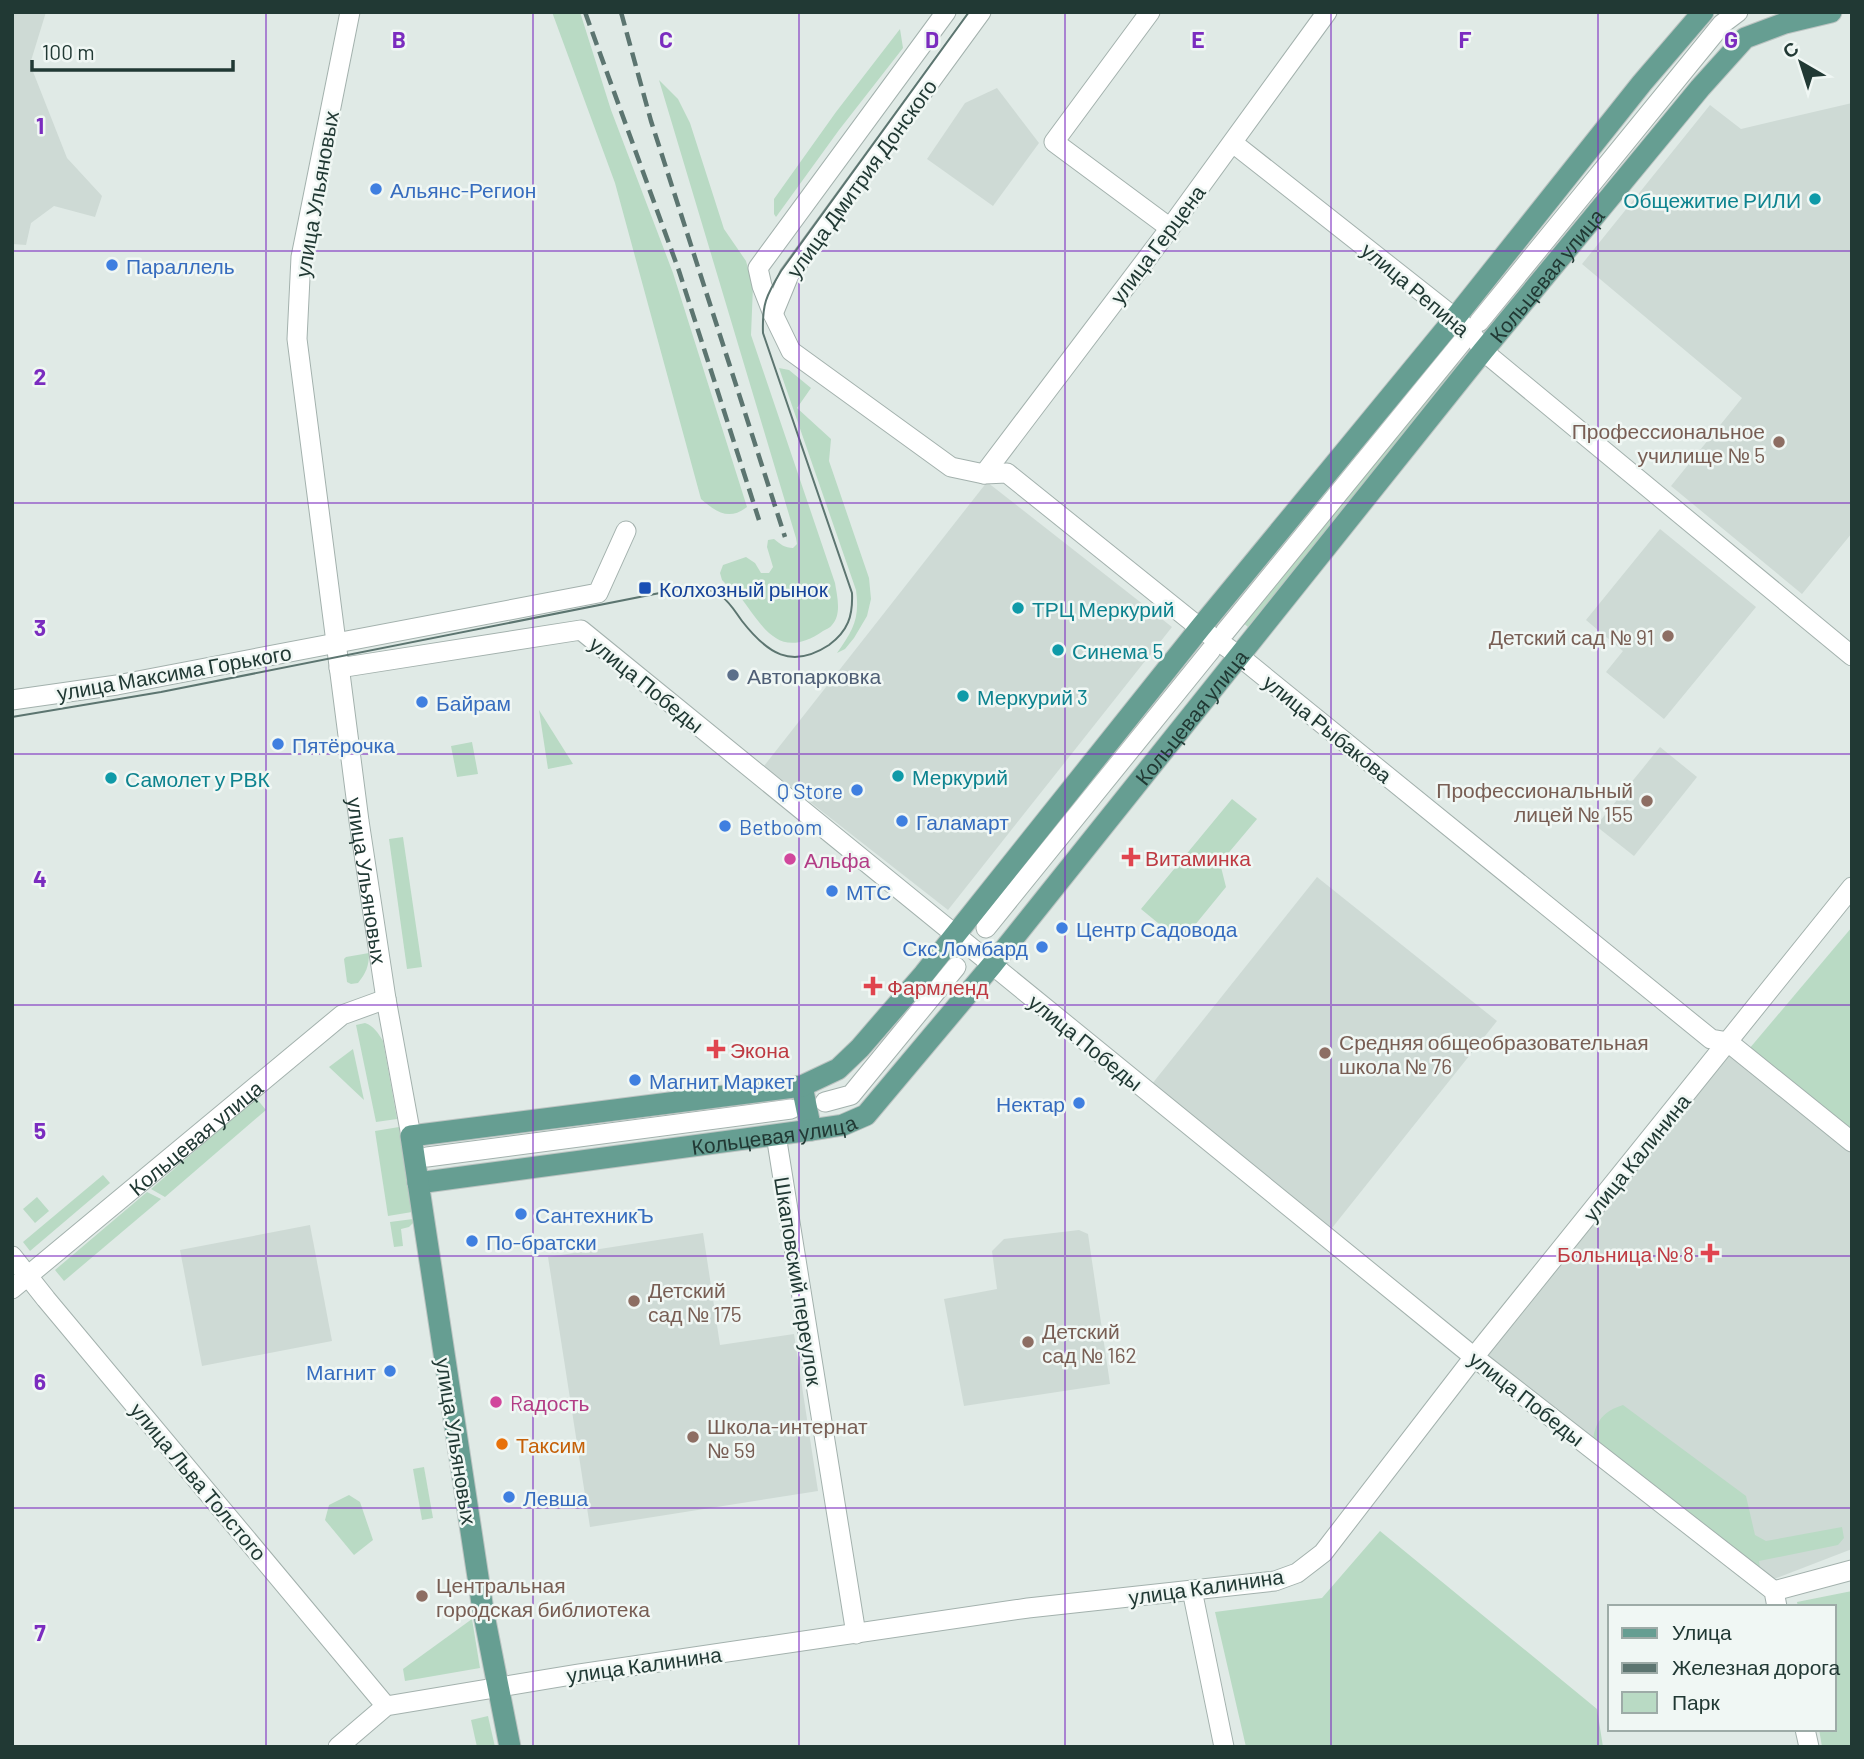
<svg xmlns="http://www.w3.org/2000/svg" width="1864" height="1759" viewBox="0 0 1864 1759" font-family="Barlow,sans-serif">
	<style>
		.built { fill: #cedad5 }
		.green { fill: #b9dac4 }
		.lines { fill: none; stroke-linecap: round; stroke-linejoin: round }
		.minor-casing { stroke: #a3b1ad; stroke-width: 21 }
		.major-casing { stroke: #bcc4c2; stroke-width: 23 }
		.minor { stroke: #fff; stroke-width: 19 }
		.major { stroke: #669e92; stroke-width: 21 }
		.tram { stroke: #5c7570; stroke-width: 2 }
		.rail { stroke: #5c7570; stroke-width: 4.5; stroke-dasharray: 14 7; stroke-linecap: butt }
		.grid { fill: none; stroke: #7b2cbf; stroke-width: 2; stroke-opacity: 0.55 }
		.shop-dot { fill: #3f7fe0; stroke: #f0f7f4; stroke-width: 2.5 }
		.culture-dot { fill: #0f9aa8; stroke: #f0f7f4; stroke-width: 2.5 }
		.education-dot { fill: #8d6e63; stroke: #f0f7f4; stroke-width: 2.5 }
		.transit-dot { fill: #1a4fb4; stroke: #f0f7f4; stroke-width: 2.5 }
		.service-dot { fill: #5c6f8a; stroke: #f0f7f4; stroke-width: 2.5 }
		.health-dot { fill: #e0444e; stroke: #f0f7f4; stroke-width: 2.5 }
		.hotel-dot { fill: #d1479c; stroke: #f0f7f4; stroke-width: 2.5 }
		.food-dot { fill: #e8710a; stroke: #f0f7f4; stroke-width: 2.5 }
		.labels { text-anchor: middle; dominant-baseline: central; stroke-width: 5; stroke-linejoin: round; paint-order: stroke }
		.street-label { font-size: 21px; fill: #213934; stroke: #f0f7f4 }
		.shop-label { font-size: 21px; fill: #366cbe; stroke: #f0f7f4; text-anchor: start }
		.culture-label { font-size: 21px; fill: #0d838f; stroke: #f0f7f4; text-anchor: start }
		.education-label { font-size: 21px; fill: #785e54; stroke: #f0f7f4; text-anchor: start }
		.transit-label { font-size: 21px; fill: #164399; stroke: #f0f7f4; text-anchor: start }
		.service-label { font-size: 21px; fill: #4e5e75; stroke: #f0f7f4; text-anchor: start }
		.health-label { font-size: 21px; fill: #be3a42; stroke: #f0f7f4; text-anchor: start }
		.hotel-label { font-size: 21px; fill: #b23c85; stroke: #f0f7f4; text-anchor: start }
		.food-label { font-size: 21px; fill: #c56008; stroke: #f0f7f4; text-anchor: start }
		.grid-label { font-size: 23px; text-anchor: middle; font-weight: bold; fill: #7b2cbf; stroke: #f0f7f4; stroke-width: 5; stroke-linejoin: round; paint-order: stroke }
	</style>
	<rect width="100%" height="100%" fill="#e0eae6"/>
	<g class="built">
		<polygon points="12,12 46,12 30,64 67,158 102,196 95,217 54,206 31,223 26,245 12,244"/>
		<polygon points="997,88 1039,143 993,206 927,159 965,103"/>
		<polygon points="1852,103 1852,533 1802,594 1671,486 1742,398 1582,264 1710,105 1741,129"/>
		<polygon points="987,482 1172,627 948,910 764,766"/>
		<polygon points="1660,529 1756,607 1664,719 1606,672 1623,651 1586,620"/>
		<polygon points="1660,747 1697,777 1634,856 1596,826"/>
		<polygon points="1317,877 1497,1021 1332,1228 1152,1084"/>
		<polygon points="1731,1054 1852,1152 1852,1549 1774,1579 1485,1354"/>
		<polygon points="310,1225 332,1341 202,1366 180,1250"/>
		<polygon points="1079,1230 1088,1234 1110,1384 964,1406 944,1299 997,1289 992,1251 1004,1239"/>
		<polygon points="703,1233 720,1345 794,1334 818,1491 590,1527 548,1257"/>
	</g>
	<g class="green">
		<path d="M 552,12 L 580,12 L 611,110 L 673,273 L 747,507 C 729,521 716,512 701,499 L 615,183 Z"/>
		<polygon points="900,29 903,48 839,130 776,217 774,214 774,199 836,112"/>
		<path d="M 659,80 L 678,99 L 690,123 L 724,229 L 746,261 L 753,286 L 751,335 L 835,583 C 837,596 842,614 832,625 C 830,628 826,629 823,631 C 778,662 763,626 738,594 C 733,588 727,586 722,580 L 720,573 L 723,565 L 746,557 L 755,563 L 761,573 L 769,573 L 773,567 L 767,547 L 768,540 L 774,539 C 780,544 785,548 793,548 L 797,544 L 796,538 Z"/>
		<polygon points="1454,360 1461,366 1248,627 1241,621"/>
		<path d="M 779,368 L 789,370 L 811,388 L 797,408 L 831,439 L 829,461 L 869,578 L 871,599 L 867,616 L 854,638 L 845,649 L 837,653 C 853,630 860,619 856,590 Z"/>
		<polygon points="539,710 573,764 548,769"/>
		<polygon points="472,742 478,774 457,777 451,746"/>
		<polygon points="1232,799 1257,819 1220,863 1226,887 1181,942 1141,909"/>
		<polygon points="403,837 422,967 407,969 389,839"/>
		<polygon points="1852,927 1852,1132 1749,1049"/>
		<path d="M 369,953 C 369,966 366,973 358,983 L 351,984 L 347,982 L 344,959 L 346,957 Z"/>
		<path d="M 365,1023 C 374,1026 378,1033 383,1041 L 397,1119 L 376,1122 L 356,1025 Z"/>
		<polygon points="353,1049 364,1100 329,1067"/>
		<polygon points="256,1098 266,1110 165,1197 151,1189"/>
		<polygon points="399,1127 412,1212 388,1216 375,1131"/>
		<polygon points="103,1175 110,1183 30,1251 23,1242"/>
		<polygon points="147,1192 161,1199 64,1281 55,1270"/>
		<polygon points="37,1197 49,1211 35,1223 23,1209"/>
		<polygon points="413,1219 413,1223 409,1227 401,1229 403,1246 394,1247 390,1222"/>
		<path d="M 1623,1405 L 1746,1496 L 1755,1535 L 1766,1541 L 1842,1527 L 1844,1538 L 1838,1545 L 1759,1561 L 1761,1574 L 1593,1441 C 1595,1421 1604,1411 1623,1405 Z"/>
		<polygon points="424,1467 433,1518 422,1520 413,1469"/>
		<polygon points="349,1495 360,1502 373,1540 354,1555 325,1520 329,1505"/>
		<polygon points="1380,1531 1597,1709 1603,1747 1246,1747 1215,1612 1322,1598"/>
		<polygon points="1852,1591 1852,1747 1822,1747 1819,1729 1834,1729 1834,1607 1798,1607 1797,1602"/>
		<polygon points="472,1619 480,1668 405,1681 403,1669"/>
		<polygon points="488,1716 495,1747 477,1747 471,1720"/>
	</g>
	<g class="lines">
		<g class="minor-casing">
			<g id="minor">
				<path id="s1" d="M 350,12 L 301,257 L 297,339 L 359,821 L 386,999 L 411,1136"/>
				<polyline points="946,12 758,268 762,286 773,314 791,351 951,467 984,474 1007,473 1200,628 1239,656 1711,1039 1728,1042 1852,1142"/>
				<polyline points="1150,12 1054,142 1170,228"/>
				<polyline points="1233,143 1455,318 1471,332 1483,351 1852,656"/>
				<polyline points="773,314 789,275 981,12"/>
				<polyline points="1479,322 1722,24 1738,12"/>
				<polyline points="984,474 1170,228 1327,12"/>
				<polyline points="1225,632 1462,342"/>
				<polyline points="339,668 581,630 1474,1357 1774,1591 1777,1607"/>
				<polyline points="12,700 117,685 598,593 626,531"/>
				<polyline points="986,928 1211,650"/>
				<polyline points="825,1102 851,1095 956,967"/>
				<polyline points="776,1135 856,1634"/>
				<polyline points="427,1157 791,1109"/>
				<polyline points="12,1256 46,1299 386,1706"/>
				<path id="s2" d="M 12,1289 L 342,1015 L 386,999"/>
				<polyline points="1192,1590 1224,1747"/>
				<polyline points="1774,1591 1852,1570"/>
				<polyline points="1805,1729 1809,1747"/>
				<polyline points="338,1747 386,1706 578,1674 1028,1608 1275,1581 1297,1573 1323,1553 1474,1357 1852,887"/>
			</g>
		</g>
		<g class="major-casing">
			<g id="major">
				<polyline points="802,1086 811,1130"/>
				<path id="s3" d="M 418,1183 L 811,1130 L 843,1125 L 866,1115 L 992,965 L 1483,351 L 1700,88 L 1745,38 L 1785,23 L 1831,12"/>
				<polyline points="510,1747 483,1610 411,1136 802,1086 838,1069 860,1048 924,974 1200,628 1455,318 1642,83 1703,12"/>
			</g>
		</g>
		<use href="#minor" class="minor"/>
		<use href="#major" class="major"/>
		<path class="tram" d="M 12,717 L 161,692 L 690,587 C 701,588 712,589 721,596 C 730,602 736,613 742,621 C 767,653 791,670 829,645 C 848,631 853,616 852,593 L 763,333 C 762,304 766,296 781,271 L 969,12"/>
		<g class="rail">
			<polyline points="585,12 679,271 759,520"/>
			<polyline points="621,12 651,121 785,537"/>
		</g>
	</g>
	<path class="grid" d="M 266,12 L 266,1747M 533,12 L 533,1747M 799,12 L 799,1747M 1065,12 L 1065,1747M 1331,12 L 1331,1747M 1598,12 L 1598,1747M 12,251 L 1852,251M 12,503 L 1852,503M 12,754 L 1852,754M 12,1005 L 1852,1005M 12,1256 L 1852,1256M 12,1508 L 1852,1508"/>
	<g class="shop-dot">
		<circle cx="376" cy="189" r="7"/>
		<circle cx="112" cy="265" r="7"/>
		<circle cx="422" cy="702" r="7"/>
		<circle cx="278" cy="744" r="7"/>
		<circle cx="857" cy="790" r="7"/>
		<circle cx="902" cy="821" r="7"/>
		<circle cx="725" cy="826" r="7"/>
		<circle cx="832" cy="891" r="7"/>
		<circle cx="1062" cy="928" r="7"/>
		<circle cx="1042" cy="947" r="7"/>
		<circle cx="635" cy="1080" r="7"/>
		<circle cx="1079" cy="1103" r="7"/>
		<circle cx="521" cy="1214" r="7"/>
		<circle cx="472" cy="1241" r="7"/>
		<circle cx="390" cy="1371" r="7"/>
		<circle cx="509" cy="1497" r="7"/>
	</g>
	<g class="culture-dot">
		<circle cx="1815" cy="199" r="7"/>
		<circle cx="1018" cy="608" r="7"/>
		<circle cx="1058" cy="650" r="7"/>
		<circle cx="963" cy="696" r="7"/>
		<circle cx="898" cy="776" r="7"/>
		<circle cx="111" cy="778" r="7"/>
	</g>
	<g class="education-dot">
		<circle cx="1779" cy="442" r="7"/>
		<circle cx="1668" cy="636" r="7"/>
		<circle cx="1647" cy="801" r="7"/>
		<circle cx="1325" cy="1053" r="7"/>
		<circle cx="634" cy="1301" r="7"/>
		<circle cx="1028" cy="1342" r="7"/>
		<circle cx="693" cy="1437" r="7"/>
		<circle cx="422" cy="1596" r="7"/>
	</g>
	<rect class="transit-dot" x="638" y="581" width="14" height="14" rx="3.5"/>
	<circle class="service-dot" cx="733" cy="675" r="7"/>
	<g class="health-dot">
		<path d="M1127.5 846.5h7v7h7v7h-7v7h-7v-7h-7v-7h7z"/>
		<path d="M869.5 975.5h7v7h7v7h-7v7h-7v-7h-7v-7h7z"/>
		<path d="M712.5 1038.5h7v7h7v7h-7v7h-7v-7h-7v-7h7z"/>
		<path d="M1706.5 1242.5h7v7h7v7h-7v7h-7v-7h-7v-7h7z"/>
	</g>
	<g class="hotel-dot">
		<circle cx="790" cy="859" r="7"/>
		<circle cx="496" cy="1402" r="7"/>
	</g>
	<circle class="food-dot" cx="502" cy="1444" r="7"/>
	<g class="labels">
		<g class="street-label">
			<text transform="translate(861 178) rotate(-54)">улица Дмитрия Донского</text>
			<text transform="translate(316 194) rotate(-80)">улица Ульяновых</text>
			<text transform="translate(1157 244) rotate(-53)">улица Герцена</text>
			<text stroke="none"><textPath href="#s3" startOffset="1535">Кольцевая улица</textPath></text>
			<text transform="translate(1416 289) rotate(40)">улица Репина</text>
			<text transform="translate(174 672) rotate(-10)">улица Максима Горького</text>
			<text transform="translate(647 684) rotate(39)">улица Победы</text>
			<text stroke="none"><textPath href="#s3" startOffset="968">Кольцевая улица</textPath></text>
			<text transform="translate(1328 728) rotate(39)">улица Рыбакова</text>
			<text stroke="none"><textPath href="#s1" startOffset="878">улица Ульяновых</textPath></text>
			<text transform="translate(1086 1042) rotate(39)">улица Победы</text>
			<text stroke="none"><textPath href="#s3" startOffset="359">Кольцевая улица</textPath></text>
			<text stroke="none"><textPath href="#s2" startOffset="238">Кольцевая улица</textPath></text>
			<text transform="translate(1636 1157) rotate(-51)">улица Калинина</text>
			<text transform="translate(799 1281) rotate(81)">Шкаповский переулок</text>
			<text transform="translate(1527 1398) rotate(38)">улица Победы</text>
			<text transform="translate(457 1441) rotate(81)">улица Ульяновых</text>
			<text transform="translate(199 1481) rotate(50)">улица Льва Толстого</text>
			<text transform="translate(1206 1586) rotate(-8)">улица Калинина</text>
			<text transform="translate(644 1664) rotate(-8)">улица Калинина</text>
		</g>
		<g class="shop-label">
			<text x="390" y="189">Альянс-Регион</text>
			<text x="126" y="265">Параллель</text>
			<text x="436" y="702">Байрам</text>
			<text x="292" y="744">Пятёрочка</text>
			<text x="843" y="790" text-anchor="end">Q Store</text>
			<text x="916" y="821">Галамарт</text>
			<text x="739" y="826">Betboom</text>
			<text x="846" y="891">МТС</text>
			<text x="1076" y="928">Центр Садовода</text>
			<text x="1028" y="947" text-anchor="end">Скс Ломбард</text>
			<text x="649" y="1080">Магнит Маркет</text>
			<text x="1065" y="1103" text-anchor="end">Нектар</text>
			<text x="535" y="1214">СантехникЪ</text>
			<text x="486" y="1241">По-братски</text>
			<text x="376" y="1371" text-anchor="end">Магнит</text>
			<text x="523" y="1497">Левша</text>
		</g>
		<g class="culture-label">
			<text x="1801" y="199" text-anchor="end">Общежитие РИЛИ</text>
			<text x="1032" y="608">ТРЦ Меркурий</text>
			<text x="1072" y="650">Синема 5</text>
			<text x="977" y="696">Меркурий 3</text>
			<text x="912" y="776">Меркурий</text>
			<text x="125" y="778">Самолет у РВК</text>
		</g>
		<g class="education-label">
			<text x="1765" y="430" text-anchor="end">Профессиональное<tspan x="1765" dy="24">училище № 5</tspan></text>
			<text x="1654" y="636" text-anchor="end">Детский сад № 91</text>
			<text x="1633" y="789" text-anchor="end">Профессиональный<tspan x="1633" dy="24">лицей № 155</tspan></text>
			<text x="1339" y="1041">Средняя общеобразовательная<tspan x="1339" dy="24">школа № 76</tspan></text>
			<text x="648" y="1289">Детский<tspan x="648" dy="24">сад № 175</tspan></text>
			<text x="1042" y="1330">Детский<tspan x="1042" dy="24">сад № 162</tspan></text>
			<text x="707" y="1425">Школа-интернат<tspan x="707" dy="24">№ 59</tspan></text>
			<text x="436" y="1584">Центральная<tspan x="436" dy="24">городская библиотека</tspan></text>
		</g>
		<g class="transit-label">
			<text x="659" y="588">Колхозный рынок</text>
		</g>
		<g class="service-label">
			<text x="747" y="675">Автопарковка</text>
		</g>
		<g class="health-label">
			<text x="1145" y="857">Витаминка</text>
			<text x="887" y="986">Фармленд</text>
			<text x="730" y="1049">Экона</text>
			<text x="1694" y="1253" text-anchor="end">Больница № 8</text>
		</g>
		<g class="hotel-label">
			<text x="804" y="859">Альфа</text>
			<text x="510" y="1402">Rадость</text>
		</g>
		<g class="food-label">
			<text x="516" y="1444">Таксим</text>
		</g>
	</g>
	<g class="grid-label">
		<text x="399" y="48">B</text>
		<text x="666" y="48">C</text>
		<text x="932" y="48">D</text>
		<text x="1198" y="48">E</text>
		<text x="1465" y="48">F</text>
		<text x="1731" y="48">G</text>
		<text x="40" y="134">1</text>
		<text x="40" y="385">2</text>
		<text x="40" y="636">3</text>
		<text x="40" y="887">4</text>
		<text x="40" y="1139">5</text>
		<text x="40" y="1390">6</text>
		<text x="40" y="1641">7</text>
	</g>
	<rect width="1864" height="1759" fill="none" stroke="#213934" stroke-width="28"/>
	<rect x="1608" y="1605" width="228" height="126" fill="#f0f7f4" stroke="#9daba7" stroke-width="2"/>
	<rect x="1622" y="1628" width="35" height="10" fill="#669e92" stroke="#9daba7" stroke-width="2"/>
	<text x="1672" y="1640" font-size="21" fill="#213934">Улица</text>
	<rect x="1622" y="1663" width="35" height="10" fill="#5c7570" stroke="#9daba7" stroke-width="2"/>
	<text x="1672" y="1675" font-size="21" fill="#213934">Железная дорога</text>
	<rect x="1622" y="1692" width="35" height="21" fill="#b9dac4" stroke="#9daba7" stroke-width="2"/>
	<text x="1672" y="1710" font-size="21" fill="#213934">Парк</text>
	<g transform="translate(1801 63) rotate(321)" stroke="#f0f7f4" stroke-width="5" paint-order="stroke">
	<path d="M0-5L12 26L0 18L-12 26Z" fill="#213934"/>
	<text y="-10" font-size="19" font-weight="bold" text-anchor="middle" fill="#213934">С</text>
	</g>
	<path d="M32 60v10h201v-10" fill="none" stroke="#213934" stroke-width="3.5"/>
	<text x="42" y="60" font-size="21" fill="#213934" stroke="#f0f7f4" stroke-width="5" paint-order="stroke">100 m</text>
</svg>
